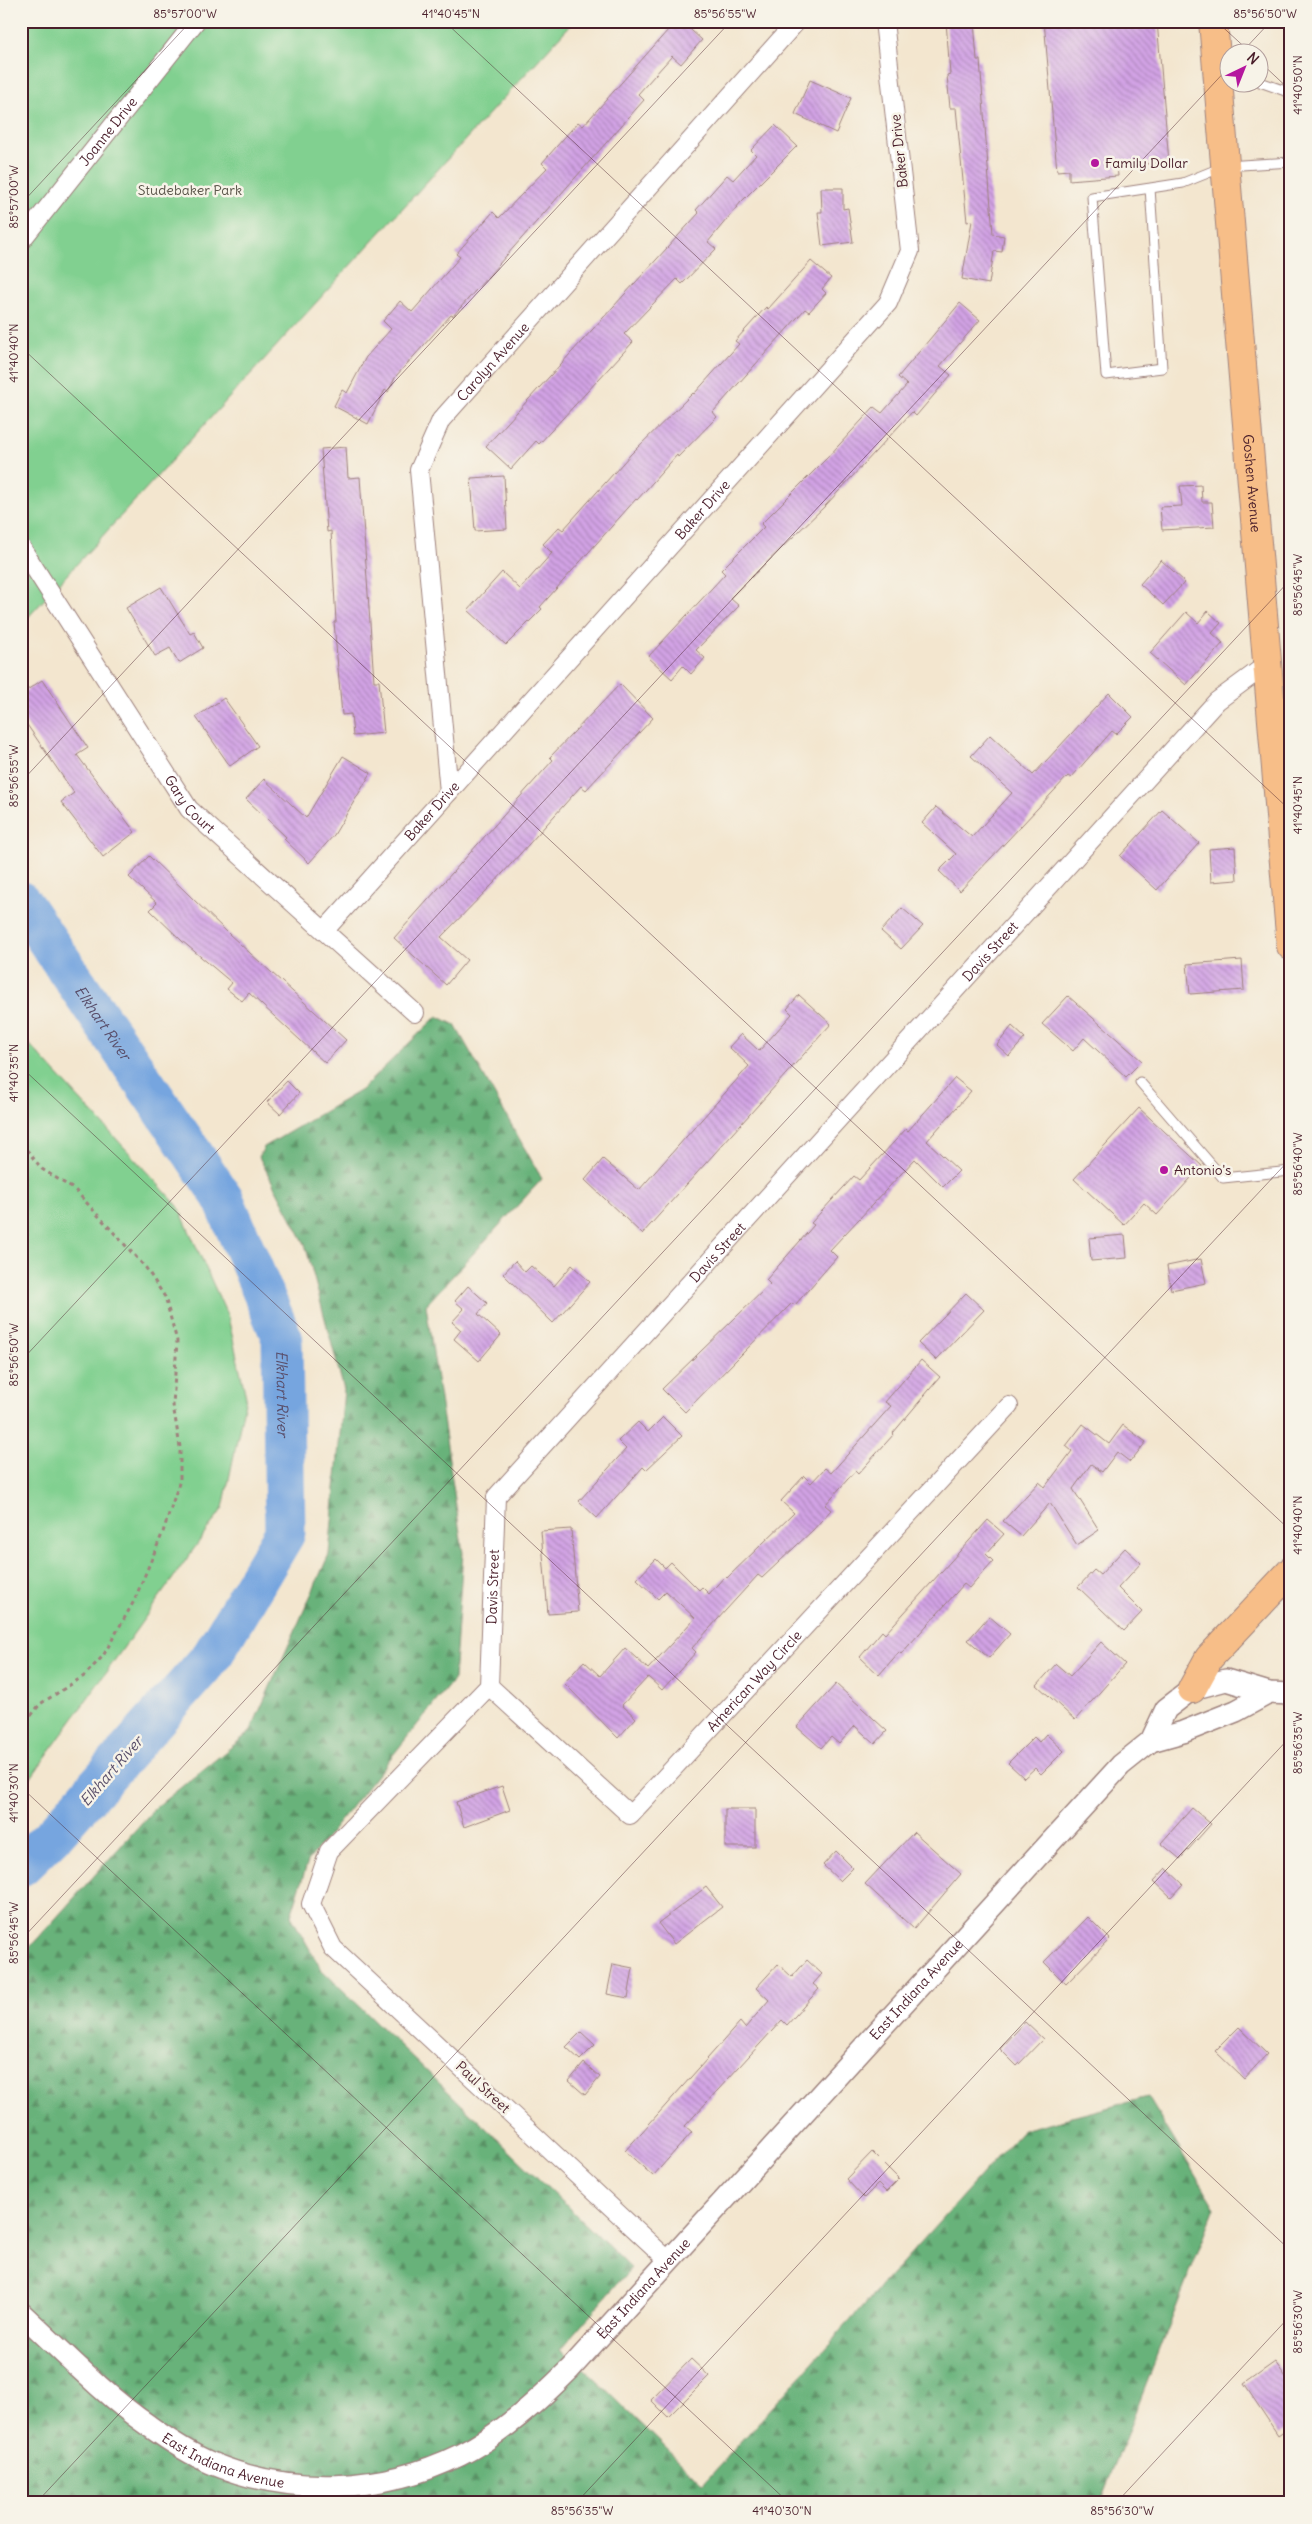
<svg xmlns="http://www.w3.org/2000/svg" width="1312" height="2524" viewBox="0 0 1312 2524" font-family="Delius,sans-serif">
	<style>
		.forest { fill: url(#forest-firs); stroke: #596852 }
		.park { fill: #81d090; stroke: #66785e }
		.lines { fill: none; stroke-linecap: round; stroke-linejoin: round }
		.river { stroke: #76a5df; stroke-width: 41 }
		.building { fill: url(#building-back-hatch) }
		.service-casing { stroke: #9e827d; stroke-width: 11 }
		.minor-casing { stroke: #9e827d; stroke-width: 20 }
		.tertiary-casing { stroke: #9e827d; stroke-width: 24 }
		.primary-casing { stroke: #9e827d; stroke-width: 30 }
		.path { stroke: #9e827d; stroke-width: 3; stroke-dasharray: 4 4; stroke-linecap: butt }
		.service { stroke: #fff; stroke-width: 9 }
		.minor { stroke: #fff; stroke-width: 18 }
		.tertiary { stroke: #fff; stroke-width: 21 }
		.primary { stroke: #f7be88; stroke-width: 28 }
		.ticks { fill: none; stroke: #4a1f2b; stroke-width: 1; stroke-opacity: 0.45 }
		.poi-dot { fill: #b5179e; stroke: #f7f3e8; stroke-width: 2 }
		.labels { text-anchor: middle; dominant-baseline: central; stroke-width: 5; stroke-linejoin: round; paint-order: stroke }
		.street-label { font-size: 14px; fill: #4a1f2b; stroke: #f7f3e8 }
		.poi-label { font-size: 14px; fill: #4a1f2b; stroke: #f7f3e8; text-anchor: start }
		.park-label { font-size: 14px; fill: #5a5449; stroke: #f7f3e8 }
		.water-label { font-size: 15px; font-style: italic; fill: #594e6a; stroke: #f7f3e8 }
		.neatline { fill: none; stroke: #4a1f2b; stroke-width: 2 }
		.ticks-label { font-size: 12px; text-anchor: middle; fill: #4a1f2b }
	</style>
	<defs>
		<pattern id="forest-firs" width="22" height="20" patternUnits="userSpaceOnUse" patternTransform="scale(1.25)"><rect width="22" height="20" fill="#68b27a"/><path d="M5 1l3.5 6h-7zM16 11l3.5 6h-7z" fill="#589064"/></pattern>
		<pattern id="building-back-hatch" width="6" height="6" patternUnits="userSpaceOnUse" patternTransform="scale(1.25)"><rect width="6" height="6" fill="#d2a3e5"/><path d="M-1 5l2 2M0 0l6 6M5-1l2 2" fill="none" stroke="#ac84ba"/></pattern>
	</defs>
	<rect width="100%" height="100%" fill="#f7f3e8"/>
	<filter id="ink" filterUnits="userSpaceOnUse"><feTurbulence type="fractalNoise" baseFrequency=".02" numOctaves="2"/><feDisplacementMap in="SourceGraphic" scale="10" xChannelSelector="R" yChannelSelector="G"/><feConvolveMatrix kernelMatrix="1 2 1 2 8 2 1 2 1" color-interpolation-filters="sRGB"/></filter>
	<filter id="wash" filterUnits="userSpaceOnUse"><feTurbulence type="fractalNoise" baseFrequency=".0096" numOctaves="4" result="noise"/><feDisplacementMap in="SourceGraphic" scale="20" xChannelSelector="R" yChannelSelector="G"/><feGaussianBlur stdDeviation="1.12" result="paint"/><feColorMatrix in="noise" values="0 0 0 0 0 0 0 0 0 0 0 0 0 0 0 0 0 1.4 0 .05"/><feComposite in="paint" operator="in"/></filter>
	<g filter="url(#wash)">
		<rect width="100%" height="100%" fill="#f3e6cf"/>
		<polygon class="forest" points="437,1016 455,1025 542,1179 426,1305 463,1553 454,1679 308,1861 291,1916 321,1969 631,2268 560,2349 592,2376 703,2484 1022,2130 1148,2097 1215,2208 1100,2503 21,2503 21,1957 155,1808 250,1732 329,1554 344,1390 305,1244 259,1157 264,1147 361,1090"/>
		<g class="park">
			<polygon points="21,21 574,21 21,625"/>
			<polygon points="21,1035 178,1206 228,1317 246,1397 223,1508 30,1779 21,1754"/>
		</g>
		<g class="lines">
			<path class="river" id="s1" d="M 21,902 L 223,1198 L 282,1338 L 285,1533 L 212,1656 L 57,1831 L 21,1866"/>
		</g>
		<g id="blocks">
			<g class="building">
				<polygon points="676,21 681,21 702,40 681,64 672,56 638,94 644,100 453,316 451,315 396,376 388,392 385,390 368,424 334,406 342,390 347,393 366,357 391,329 383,321 400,301 412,312 460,257 456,254 493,212 499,218 547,168 542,163 578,122 583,126"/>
				<polygon points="946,21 974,21 977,60 980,60 993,234 1004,236 1002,252 994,251 989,284 962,279 972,221 967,222 956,108 950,108 947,75 950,74"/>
				<polygon points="1044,21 1157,21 1169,162 1117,166 1118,176 1069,180 1069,170 1057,171"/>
				<polygon points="810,80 851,98 836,133 795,114"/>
				<polygon points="775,125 797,146 741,202 708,242 716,249 682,284 677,279 624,334 633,342 539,444 536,441 511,469 486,446 699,213 696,210 727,175 733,180 756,155 751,150"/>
				<polygon points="821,188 843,188 843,209 848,208 853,242 822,246 818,212 822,212"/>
				<polygon points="811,261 831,278 822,289 826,293 809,312 805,309 713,412 717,417 678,457 677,455 637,500 636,499 540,607 542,609 506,645 468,610 502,572 520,589 552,553 543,544 559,527 563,530 631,454 693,393 694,394 739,344 735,341 766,307 768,309"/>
				<polygon points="960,303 980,320 940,366 951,375 916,416 912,412 826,505 730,598 739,606 696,650 705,658 691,674 683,666 672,679 648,657 725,574 721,570 764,527 761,524 827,458 874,407 882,413 907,385 898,377"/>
				<polygon points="346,447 348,478 360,477 374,681 379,681 384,733 353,736 351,714 342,715 334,622 336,622 331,531 327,532 321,449"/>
				<polygon points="504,476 507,529 475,531 471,478"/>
				<polygon points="1201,485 1202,502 1212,502 1214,527 1162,530 1160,507 1182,506 1180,486"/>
				<polygon points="1161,560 1185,582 1163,605 1140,584"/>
				<polygon points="161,587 190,634 194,632 203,648 179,663 170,648 155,656 126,608"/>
				<polygon points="1208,611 1221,623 1212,633 1223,643 1186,685 1150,653 1186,612 1198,623"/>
				<polygon points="42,680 88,748 77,755 135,832 103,857 61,802 74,793 21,716 21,694"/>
				<polygon points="620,684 653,718 586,790 581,786 494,883 441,937 467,960 446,985 394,938 553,760 550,757"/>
				<polygon points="1109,693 1133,717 1116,734 1112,731 1071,778 1068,776 960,891 939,871 956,854 922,823 936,807 972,837 1012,793 971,756 990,735 1033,775"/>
				<polygon points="224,698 258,746 230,766 196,717"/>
				<polygon points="343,756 371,773 334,835 309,863 284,839 286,837 246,799 264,779 306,818"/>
				<polygon points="1162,810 1199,843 1157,890 1120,856"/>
				<polygon points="1235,847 1237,880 1211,882 1209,849"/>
				<polygon points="149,856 229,934 346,1040 325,1063 249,993 242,1001 227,989 232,983 182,941 150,910 157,903 129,877"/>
				<polygon points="902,908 923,926 901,949 881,931"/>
				<polygon points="1242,960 1244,990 1190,994 1187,964"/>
				<polygon points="799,995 831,1024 642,1234 585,1180 603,1159 639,1190 749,1066 729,1047 741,1034 759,1051 792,1014 787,1009"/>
				<polygon points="1068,996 1142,1061 1126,1077 1084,1038 1073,1051 1042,1024"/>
				<polygon points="1012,1026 1025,1038 1009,1056 997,1045"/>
				<polygon points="955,1078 971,1091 927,1141 959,1171 943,1187 915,1159 830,1250 837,1257 795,1305 792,1303 685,1412 662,1389 770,1284 766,1280 814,1225 811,1223 854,1176 859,1180 906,1129 908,1131"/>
				<polygon points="287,1081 299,1093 280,1114 267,1102"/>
				<polygon points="1139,1108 1202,1166 1157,1215 1144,1203 1124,1225 1074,1179"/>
				<polygon points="1125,1235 1127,1258 1091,1261 1089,1238"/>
				<polygon points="1201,1259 1206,1283 1171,1290 1167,1266"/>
				<polygon points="515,1261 525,1272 531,1266 554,1286 572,1265 590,1282 553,1323 503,1274"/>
				<polygon points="468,1286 487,1303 478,1314 501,1335 479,1361 454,1339 461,1330 452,1322 464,1309 455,1301"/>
				<polygon points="966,1293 984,1310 936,1360 918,1343"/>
				<polygon points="921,1360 940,1377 893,1433 894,1434 858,1474 855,1471 825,1505 831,1510 813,1530 762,1578 758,1575 726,1610 692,1648 696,1652 662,1690 648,1677 622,1705 636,1718 618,1738 564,1683 584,1661 600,1676 625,1648 648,1669 695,1618 666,1591 658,1599 637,1579 656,1559 665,1568 671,1562 699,1590 702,1587 709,1594 725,1576 727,1578 794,1513 781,1501 804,1476 811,1483 825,1468 831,1473 891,1406 885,1402"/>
				<polygon points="663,1417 682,1436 646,1470 643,1467 597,1518 579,1501 626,1449 618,1441 638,1422 648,1432"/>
				<polygon points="1083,1424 1109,1444 1123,1425 1146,1442 1130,1462 1117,1452 1102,1472 1091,1464 1073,1489 1099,1530 1077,1545 1050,1503 1021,1536 1003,1521 1039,1482 1045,1487 1072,1451 1066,1446"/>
				<polygon points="988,1520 1004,1534 986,1554 993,1561 969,1588 964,1584 901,1654 899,1652 879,1675 860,1657 882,1631 885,1634"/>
				<polygon points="571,1529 578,1612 548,1614 541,1531"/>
				<polygon points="1125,1548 1141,1563 1118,1588 1142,1612 1124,1631 1078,1587 1094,1570 1100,1575"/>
				<polygon points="989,1616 1010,1634 989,1658 968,1640"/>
				<polygon points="1101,1642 1125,1664 1075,1720 1037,1685 1056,1664 1070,1676"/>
				<polygon points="836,1684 887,1731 875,1744 855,1726 839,1744 831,1737 821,1748 797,1727"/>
				<polygon points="1046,1734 1064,1751 1041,1774 1035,1768 1024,1778 1008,1763 1034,1737 1039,1742"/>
				<polygon points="502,1786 510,1810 464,1827 456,1802"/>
				<polygon points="1192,1808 1211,1824 1180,1859 1161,1843"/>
				<rect x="725" y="1809" width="30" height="38"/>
				<polygon points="914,1832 961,1874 914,1929 865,1884"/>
				<polygon points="836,1851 853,1868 840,1881 823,1865"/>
				<polygon points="1166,1868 1183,1884 1171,1897 1154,1881"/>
				<polygon points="706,1887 722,1907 674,1944 658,1923"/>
				<polygon points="1088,1917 1110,1939 1066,1984 1044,1962"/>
				<polygon points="807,1960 822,1974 813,1984 819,1989 787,2025 782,2020 685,2126 692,2132 653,2176 625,2151 740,2022 745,2028 769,2000 756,1988 778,1964 792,1977"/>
				<polygon points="613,1964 633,1968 628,1998 607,1994"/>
				<polygon points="1025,2022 1043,2039 1017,2066 1000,2049"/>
				<polygon points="1239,2027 1267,2054 1244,2079 1215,2051"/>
				<polygon points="581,2032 595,2045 580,2060 566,2047"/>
				<polygon points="584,2063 600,2077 585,2095 569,2081"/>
				<polygon points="872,2152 899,2179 886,2192 878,2184 864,2198 846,2179"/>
				<polygon points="691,2359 709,2376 668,2417 651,2400"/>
				<polygon points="1275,2362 1291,2384 1291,2426 1278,2435 1244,2384"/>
			</g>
		</g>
	</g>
	<g filter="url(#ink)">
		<use href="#blocks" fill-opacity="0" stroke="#9e827d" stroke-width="1"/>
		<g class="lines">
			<g class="service-casing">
				<g id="service">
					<polyline points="1260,82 1291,93"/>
					<polyline points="1150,188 1162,368 1106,375 1092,197 1183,183 1225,166 1291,162"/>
					<polyline points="1140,1082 1223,1178 1291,1171"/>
				</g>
			</g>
			<g class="minor-casing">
				<g id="minor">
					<path id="s2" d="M 21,241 L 196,21"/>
					<path id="s3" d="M 21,547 L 189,809 L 415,1013"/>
					<path id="s4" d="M 449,792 L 419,470 L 441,420 L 797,21"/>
					<path id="s5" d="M 325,930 L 888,303 L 910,251 L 884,21"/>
					<path id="s6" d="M 489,1686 L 630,1815 L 1009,1406"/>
					<path id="s7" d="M 668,2260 L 333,1948 L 311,1904 L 329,1851 L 489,1686 L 496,1497 L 1217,701 L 1266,665"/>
				</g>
			</g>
			<g class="tertiary-casing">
				<g id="tertiary">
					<polyline points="1151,1741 1166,1709 1192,1689 1226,1680 1269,1693 1291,1694"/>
					<path id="s8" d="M 21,2313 C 61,2350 104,2395 149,2426 C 167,2439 190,2454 211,2463 C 290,2496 383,2493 460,2455 C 502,2434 538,2401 570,2369 L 1121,1765 L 1151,1741 L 1183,1732 L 1236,1711 L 1269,1693"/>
				</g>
			</g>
			<g class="primary-casing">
				<g id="primary">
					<path id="s9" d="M 1213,21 L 1291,946"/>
					<polyline points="1192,1689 1209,1658 1291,1571"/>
				</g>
			</g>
			<polyline class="path" points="21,1135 26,1149 42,1169 75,1190 146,1268 165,1297 177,1341 173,1405 180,1447 180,1480 163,1532 134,1601 103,1656 84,1676 40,1704 21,1729"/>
			<use href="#service" class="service"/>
			<use href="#minor" class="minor"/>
			<use href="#tertiary" class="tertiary"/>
			<use href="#primary" class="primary"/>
		</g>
	</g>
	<path class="ticks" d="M 444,21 L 1291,811M 1216,21 L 1250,52M 1242,52 L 1271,21M 1260,62 L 1291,91M 21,204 L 191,21M 21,347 L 1291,1531M 21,782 L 731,21M 21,1067 L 1291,2251M 21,1361 L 1230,66M 21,1787 L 789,2503M 21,1940 L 1291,579M 36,2503 L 1291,1158M 576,2503 L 1291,1736M 1116,2503 L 1291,2315"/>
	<g class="poi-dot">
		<circle cx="1095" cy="163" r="5"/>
		<circle cx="1164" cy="1170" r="5"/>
	</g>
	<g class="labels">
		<g class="street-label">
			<text stroke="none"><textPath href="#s2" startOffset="140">Joanne Drive</textPath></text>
			<text transform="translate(899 151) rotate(-96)">Baker Drive</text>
			<text stroke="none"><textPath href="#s4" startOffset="456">Carolyn Avenue</textPath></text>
			<text stroke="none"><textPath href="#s9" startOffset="464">Goshen Avenue</textPath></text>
			<text stroke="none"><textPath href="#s5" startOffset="565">Baker Drive</textPath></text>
			<text stroke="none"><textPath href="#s3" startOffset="308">Gary Court</textPath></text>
			<text stroke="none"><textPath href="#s5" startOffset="160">Baker Drive</textPath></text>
			<text stroke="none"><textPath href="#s7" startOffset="1718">Davis Street</textPath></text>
			<text stroke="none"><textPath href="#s7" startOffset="1312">Davis Street</textPath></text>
			<text stroke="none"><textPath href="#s7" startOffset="892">Davis Street</textPath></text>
			<text stroke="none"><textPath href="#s6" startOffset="374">American Way Circle</textPath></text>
			<text stroke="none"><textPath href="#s8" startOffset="1154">East Indiana Avenue</textPath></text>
			<text transform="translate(483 2087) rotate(43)">Paul Street</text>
			<text stroke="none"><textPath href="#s8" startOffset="749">East Indiana Avenue</textPath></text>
			<text stroke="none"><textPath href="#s8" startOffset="254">East Indiana Avenue</textPath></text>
		</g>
		<g class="poi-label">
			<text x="1105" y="163">Family Dollar</text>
			<text x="1174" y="1170">Antonio's</text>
		</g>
		<g class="park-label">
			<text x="190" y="190">Studebaker Park</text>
		</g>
		<g class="water-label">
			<text stroke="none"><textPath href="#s1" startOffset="146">Elkhart River</textPath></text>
			<text stroke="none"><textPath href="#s1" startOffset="566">Elkhart River</textPath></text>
			<text transform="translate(111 1771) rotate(-49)">Elkhart River</text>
		</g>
	</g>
	<rect width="1312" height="2524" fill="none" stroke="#f7f3e8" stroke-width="55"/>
	<g transform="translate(1244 68) rotate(43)"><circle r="24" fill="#f7f3e8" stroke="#b29e9c"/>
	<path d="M0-4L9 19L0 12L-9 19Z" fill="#b5179e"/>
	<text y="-8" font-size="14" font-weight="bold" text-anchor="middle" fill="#4a1f2b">N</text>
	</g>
	<rect x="28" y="28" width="1256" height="2468" class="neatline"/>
	<g class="ticks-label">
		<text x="185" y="18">85°57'00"W</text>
		<text x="451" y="18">41°40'45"N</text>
		<text x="725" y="18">85°56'55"W</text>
		<text x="1265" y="18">85°56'50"W</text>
		<text transform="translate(1298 85) rotate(-90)" y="4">41°40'50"N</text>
		<text transform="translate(14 197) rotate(-90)" y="4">85°57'00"W</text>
		<text transform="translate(14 353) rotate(-90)" y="4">41°40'40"N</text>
		<text transform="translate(1298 585) rotate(-90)" y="4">85°56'45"W</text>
		<text transform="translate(14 776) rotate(-90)" y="4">85°56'55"W</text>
		<text transform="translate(1298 805) rotate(-90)" y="4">41°40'45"N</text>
		<text transform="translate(14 1073) rotate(-90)" y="4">41°40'35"N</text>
		<text transform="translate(1298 1164) rotate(-90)" y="4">85°56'40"W</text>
		<text transform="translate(14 1355) rotate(-90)" y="4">85°56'50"W</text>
		<text transform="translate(1298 1525) rotate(-90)" y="4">41°40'40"N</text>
		<text transform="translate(1298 1743) rotate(-90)" y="4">85°56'35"W</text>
		<text transform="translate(14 1793) rotate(-90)" y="4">41°40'30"N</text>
		<text transform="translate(14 1933) rotate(-90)" y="4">85°56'45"W</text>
		<text transform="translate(1298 2322) rotate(-90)" y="4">85°56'30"W</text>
		<text x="582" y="2515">85°56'35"W</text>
		<text x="782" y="2515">41°40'30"N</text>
		<text x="1122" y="2515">85°56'30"W</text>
	</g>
</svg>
